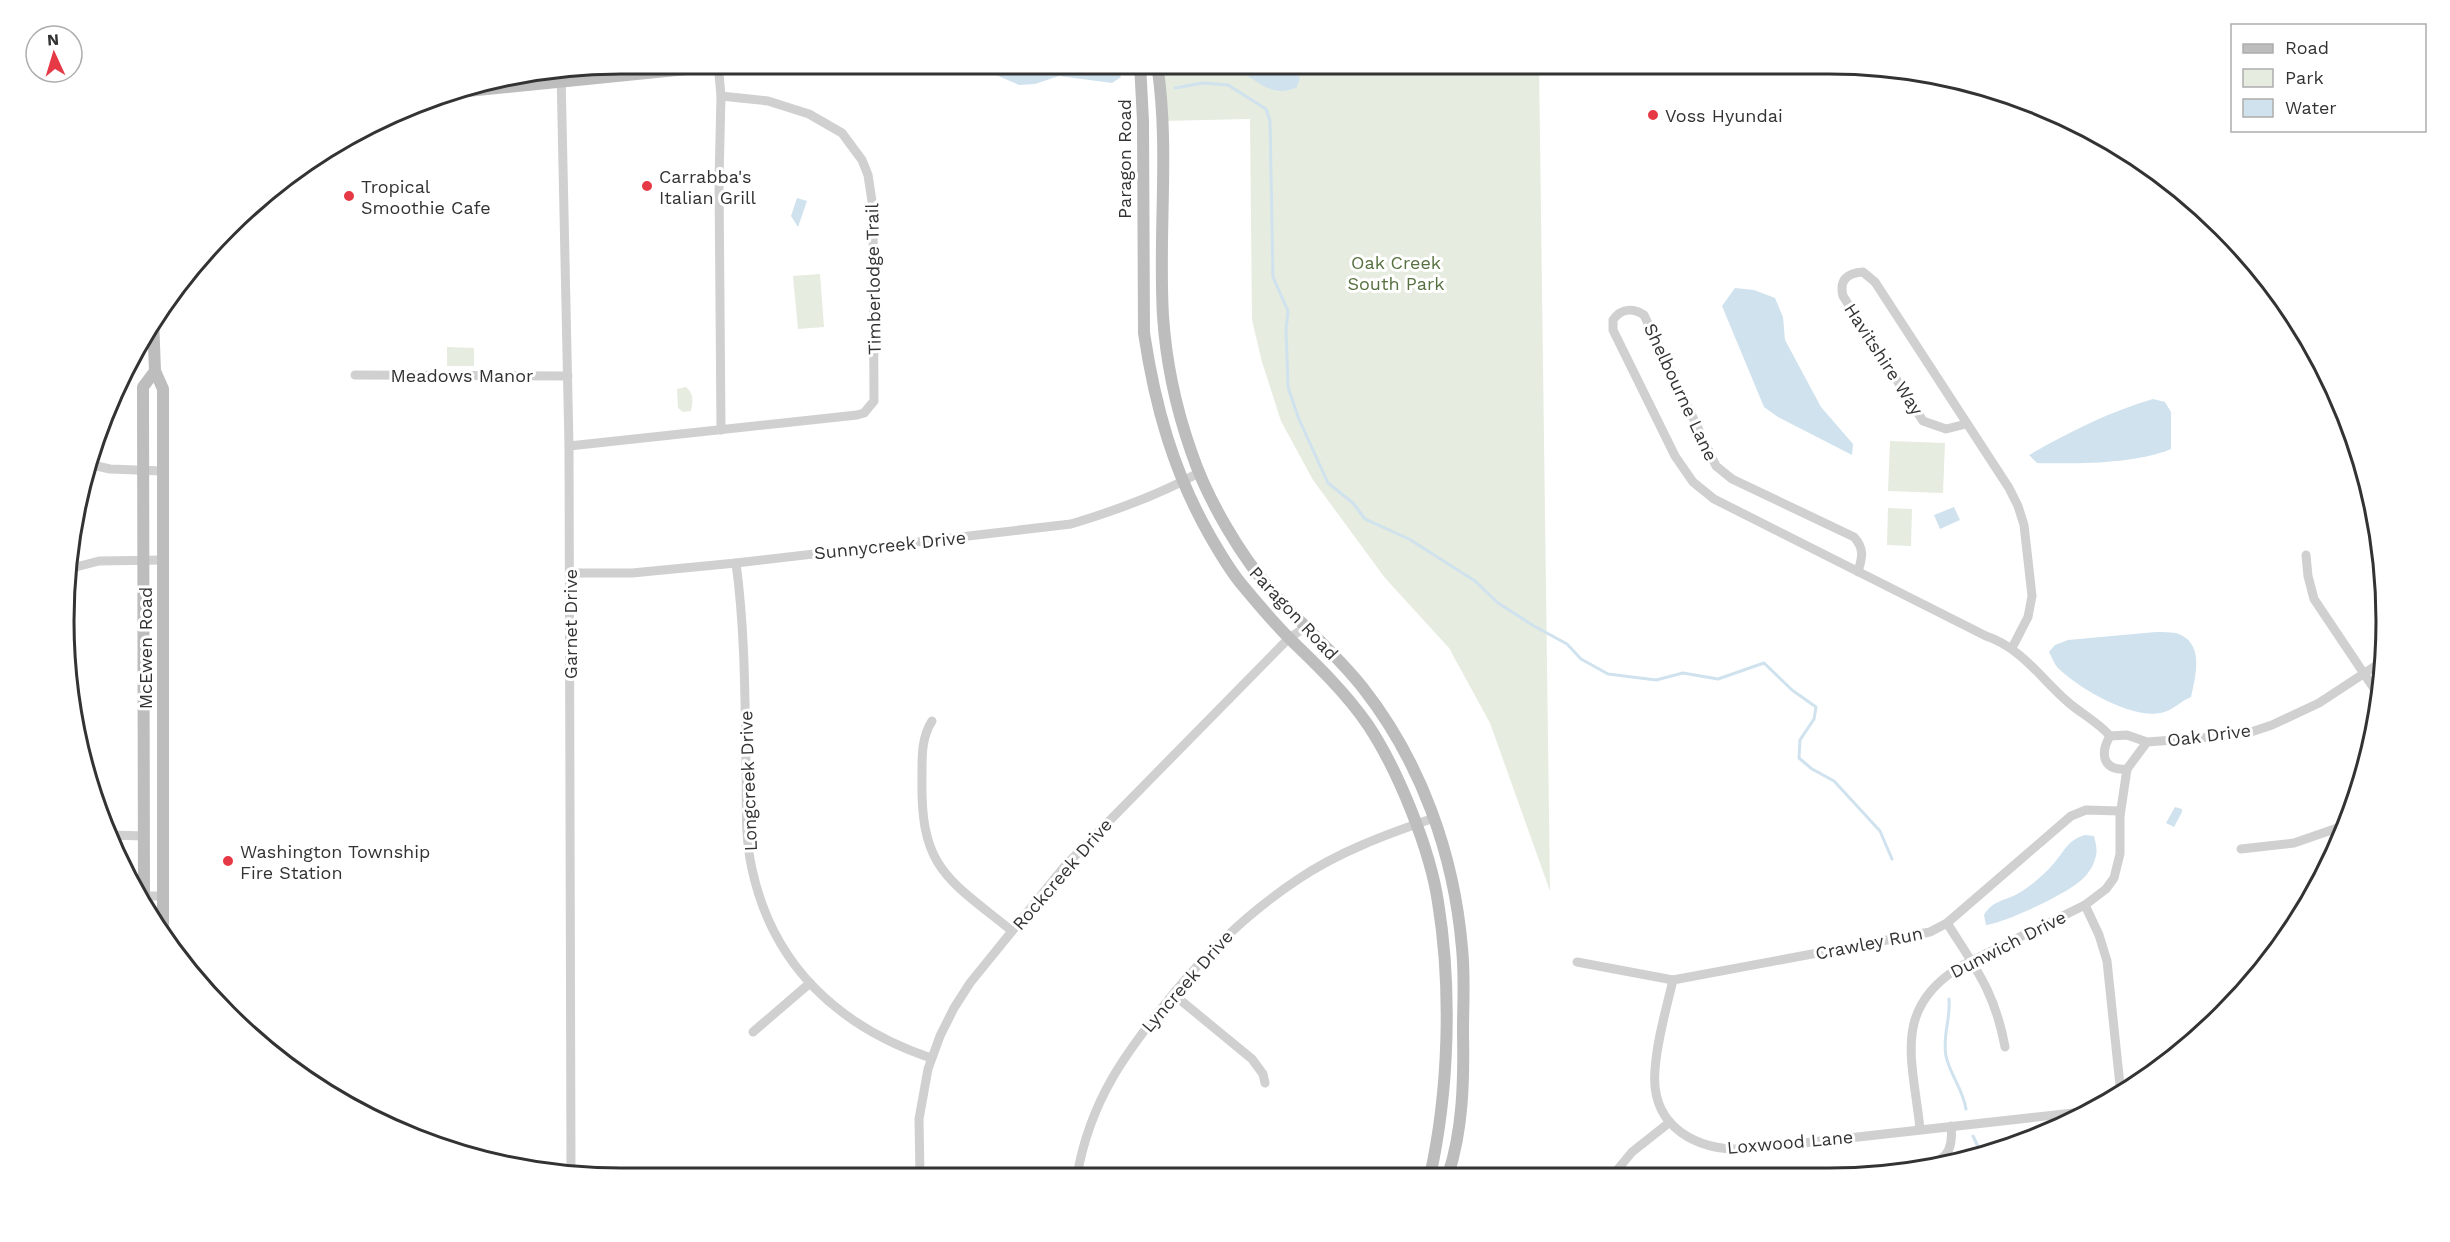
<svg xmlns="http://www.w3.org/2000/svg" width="2450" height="1242" viewBox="0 0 2450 1242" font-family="'Work Sans',sans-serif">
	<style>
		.green { fill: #e6ecdf }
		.water { fill: #cfe2ee }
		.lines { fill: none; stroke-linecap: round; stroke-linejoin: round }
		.stream { stroke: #cfe2ee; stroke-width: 3 }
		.street { stroke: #d0d0d0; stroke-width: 9 }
		.secondary { stroke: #bdbdbd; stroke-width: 12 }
		.poi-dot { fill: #e63946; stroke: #fff; stroke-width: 2 }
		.labels { text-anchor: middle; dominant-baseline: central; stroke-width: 6; stroke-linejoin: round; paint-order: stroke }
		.poi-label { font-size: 18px; fill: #333; stroke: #fff; text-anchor: start }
		.street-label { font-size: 18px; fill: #333; stroke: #fff }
		.park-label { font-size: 18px; fill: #56703f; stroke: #fff }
		.rim { fill: none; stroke: #333; stroke-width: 3 }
	</style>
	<rect width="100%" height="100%" fill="#fff"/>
	<g class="green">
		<polygon points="1157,64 1539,64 1550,891 1490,723 1449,648 1385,578 1313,480 1281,421 1262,362 1252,320 1250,119 1162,121"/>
		<polygon points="820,274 824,327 798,329 793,276"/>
		<polygon points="447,347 474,348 474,366 447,366"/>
		<path d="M 686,387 C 694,394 693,400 691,411 L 683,412 L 678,408 L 677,389 Z"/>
		<polygon points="1890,441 1945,443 1943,493 1888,491"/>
		<polygon points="1888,508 1912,509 1911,546 1887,545"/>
	</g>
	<g class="water">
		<polygon points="999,63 1114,63 1121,77 1112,83 1059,76 1035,84 1019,85 996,75 994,69"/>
		<path d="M 1198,64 L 1281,64 L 1300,77 L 1297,87 C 1259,106 1243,49 1207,73 L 1198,70 Z"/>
		<polygon points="797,198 807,201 798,227 791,216"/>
		<polygon points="1735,288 1754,290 1775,298 1783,317 1785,340 1821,407 1853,444 1852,455 1778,417 1764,407 1722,306"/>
		<path d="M 2153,399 L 2165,402 L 2171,412 L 2171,449 C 2136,464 2075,464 2037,463 L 2029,455 C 2069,432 2109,412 2153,399 Z"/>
		<polygon points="1954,507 1960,520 1940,529 1934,515"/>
		<path d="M 2156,632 C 2162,632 2170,632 2176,633 C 2205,642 2196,675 2191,697 C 2181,701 2175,708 2167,711 C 2138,724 2078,688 2058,668 C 2054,664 2052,657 2049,652 L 2055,645 L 2068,640 Z"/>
		<polygon points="2175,807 2182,809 2182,812 2174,827 2166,823"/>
		<path d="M 2085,835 L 2094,836 C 2096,844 2098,852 2095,859 C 2093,869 2083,880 2075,885 C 2059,897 2004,923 1986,925 L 1984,915 C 1993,900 2005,901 2019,893 C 2031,886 2046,873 2055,862 C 2065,850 2068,840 2085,835 Z"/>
	</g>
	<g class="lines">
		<g class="stream">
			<polyline points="1175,88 1203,83 1228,85 1266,109 1270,121 1273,277 1288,311 1286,330 1288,387 1298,417 1328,483 1353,503 1365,519 1409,539 1475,581 1498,603 1534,626 1567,644 1581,659 1608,674 1656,680 1683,673 1718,679 1764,663 1792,690 1816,707 1814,719 1800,740 1799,758 1812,769 1834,781 1880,831 1892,859"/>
			<path d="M 1949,999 C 1951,1018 1942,1036 1946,1056 C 1950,1075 1963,1089 1966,1109"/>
			<polyline points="1973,1136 1981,1153"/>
		</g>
		<g class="street">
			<polyline points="718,63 721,96 719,180 721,430"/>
			<polyline points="561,73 569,446 571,1176"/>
			<polyline points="355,375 568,376"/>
			<path d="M 1966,424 L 1946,429 L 1923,421 L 1843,296 C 1839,280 1847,273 1863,272 L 1875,282 L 2009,488 L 2018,506 L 2024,525 L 2032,596 L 2028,617 L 2012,648"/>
			<polyline points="569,446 857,415 864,413 874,401 873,208 868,175 862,160 842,133 809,114 768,101 721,96"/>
			<polyline points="88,464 110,469 163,471"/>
			<polyline points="2306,555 2308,576 2314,599 2379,696"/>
			<path d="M 736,563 C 745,630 745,697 746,764 C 747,799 744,834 752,869 C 773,966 839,1027 931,1058"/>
			<polyline points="72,568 99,561 163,560"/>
			<path d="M 1858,572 C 1862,558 1865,549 1854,537 L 1732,479 L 1716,466 L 1644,315 C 1633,308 1621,308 1613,320 L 1613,330 L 1675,456 L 1693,482 L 1714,499 L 1986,636 C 2022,648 2041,679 2069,703 C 2082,714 2099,723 2110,736"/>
			<path d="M 570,573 L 632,573 L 736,563 L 1071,524 C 1111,512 1163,493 1200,472"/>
			<path d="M 932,721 C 921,738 922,758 922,778 C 920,869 948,879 1012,931"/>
			<path d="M 2147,742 L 2127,769 C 2102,771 2100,753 2110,736 L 2127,735 L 2147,742 L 2227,736 L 2251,732 L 2272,725 L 2319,703 L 2386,659"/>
			<polyline points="111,835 144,836"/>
			<polyline points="2241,849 2294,843 2346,825"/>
			<polyline points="141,896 163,896"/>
			<polyline points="2085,905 2099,935 2107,961 2121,1095"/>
			<path d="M 1947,923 C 1976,969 1995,992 2005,1047"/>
			<polyline points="1577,962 1673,980 1930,932 1947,923 2071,816 2086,810 2120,811"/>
			<path d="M 1673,980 C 1666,1010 1657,1040 1655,1070 C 1650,1129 1699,1152 1750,1149 L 2091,1111"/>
			<polyline points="1173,994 1252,1059 1263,1074 1265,1083"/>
			<polyline points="753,1032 810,983"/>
			<path d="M 1920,1129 C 1913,1060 1891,1009 1961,966 L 2085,905 L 2106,889 L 2114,878 L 2120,854 L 2120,816 L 2127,769"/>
			<path d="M 1918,1169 C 1944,1161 1954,1154 1951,1126"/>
			<polyline points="1613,1175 1632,1152 1670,1122"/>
			<path d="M 1077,1176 C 1090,1100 1126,1052 1173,994 C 1210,949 1249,912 1297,880 C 1338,852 1387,834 1434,818"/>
			<polyline points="920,1177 919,1119 928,1069 940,1036 954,1008 970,983 1064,867 1289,638 1306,627"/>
		</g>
		<g class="secondary">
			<path d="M 1140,63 L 1143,121 L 1144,333 C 1155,406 1173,471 1210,536 C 1220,553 1230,571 1243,586 C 1258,604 1273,622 1290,639 C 1317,665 1346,693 1368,725 C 1398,770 1430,849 1438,902 C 1452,988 1449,1091 1430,1176"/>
			<path d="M 1157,64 C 1170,147 1158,232 1163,316 C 1166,362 1176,408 1191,451 C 1207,499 1242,559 1276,596 C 1304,627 1337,655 1363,688 C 1421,762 1454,854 1462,948 C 1465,976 1463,1005 1463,1032 C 1464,1080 1463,1130 1448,1175"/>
			<polyline points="438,94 746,63"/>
			<polyline points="153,318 155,371 163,389 163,927"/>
			<polyline points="144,901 143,387 155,371"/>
		</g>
	</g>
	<g class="poi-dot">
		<circle cx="1653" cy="115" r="6"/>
		<circle cx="647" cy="186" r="6"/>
		<circle cx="349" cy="196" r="6"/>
		<circle cx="228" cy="861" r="6"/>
	</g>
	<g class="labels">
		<g class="poi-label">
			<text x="1665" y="115">Voss Hyundai</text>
			<text x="659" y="176">Carrabba's<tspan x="659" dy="21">Italian Grill</tspan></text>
			<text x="361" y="186">Tropical<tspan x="361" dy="21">Smoothie Cafe</tspan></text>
			<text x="240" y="851">Washington Township<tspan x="240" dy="21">Fire Station</tspan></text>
		</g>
		<g class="street-label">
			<text transform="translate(1124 159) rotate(-90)">Paragon Road</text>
			<text transform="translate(873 279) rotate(-91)">Timberlodge Trail</text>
			<text transform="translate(1884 359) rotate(57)">Havitshire Way</text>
			<text x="462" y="375">Meadows Manor</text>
			<text transform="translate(1681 392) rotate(65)">Shelbourne Lane</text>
			<text transform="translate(890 545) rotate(-6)">Sunnycreek Drive</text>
			<text transform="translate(1294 613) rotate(47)">Paragon Road</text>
			<text transform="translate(570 624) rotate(-90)">Garnet Drive</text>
			<text transform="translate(145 648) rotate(-90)">McEwen Road</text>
			<text transform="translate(2209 735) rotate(-7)">Oak Drive</text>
			<text transform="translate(748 781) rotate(-92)">Longcreek Drive</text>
			<text transform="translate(1062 874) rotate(-49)">Rockcreek Drive</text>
			<text transform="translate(1869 943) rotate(-11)">Crawley Run</text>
			<text transform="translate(2008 944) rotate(-27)">Dunwich Drive</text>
			<text transform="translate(1187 981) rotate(-49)">Lyncreek Drive</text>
			<text transform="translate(1790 1142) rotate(-5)">Loxwood Lane</text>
		</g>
		<g class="park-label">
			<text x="1396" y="262">Oak Creek<tspan x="1396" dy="21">South Park</tspan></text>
		</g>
	</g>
	<path d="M0 0H2450V1242H0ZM621 74H1829A547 547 0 0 1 2376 621V621A547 547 0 0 1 1829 1168H621A547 547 0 0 1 74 621V621A547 547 0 0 1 621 74Z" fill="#fff" fill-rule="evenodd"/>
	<path class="rim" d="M621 74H1829A547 547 0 0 1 2376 621V621A547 547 0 0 1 1829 1168H621A547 547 0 0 1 74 621V621A547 547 0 0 1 621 74Z"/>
	<rect x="2231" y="24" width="195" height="108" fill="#ffffff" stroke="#adadad" stroke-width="1.5"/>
	<rect x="2243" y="44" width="30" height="9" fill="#bdbdbd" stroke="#adadad" stroke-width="1.5"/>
	<text x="2285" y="54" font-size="18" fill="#333333">Road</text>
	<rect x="2243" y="69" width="30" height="18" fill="#e6ecdf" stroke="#adadad" stroke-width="1.5"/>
	<text x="2285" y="84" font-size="18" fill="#333333">Park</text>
	<rect x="2243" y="99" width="30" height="18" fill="#cfe2ee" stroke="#adadad" stroke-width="1.5"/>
	<text x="2285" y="114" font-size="18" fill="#333333">Water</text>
	<g transform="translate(54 54) rotate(356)"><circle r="28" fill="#ffffff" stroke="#adadad" stroke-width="1.5"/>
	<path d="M0-4.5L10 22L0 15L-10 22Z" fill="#e63946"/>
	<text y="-9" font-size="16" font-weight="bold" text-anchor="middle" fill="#333333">N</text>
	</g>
</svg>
